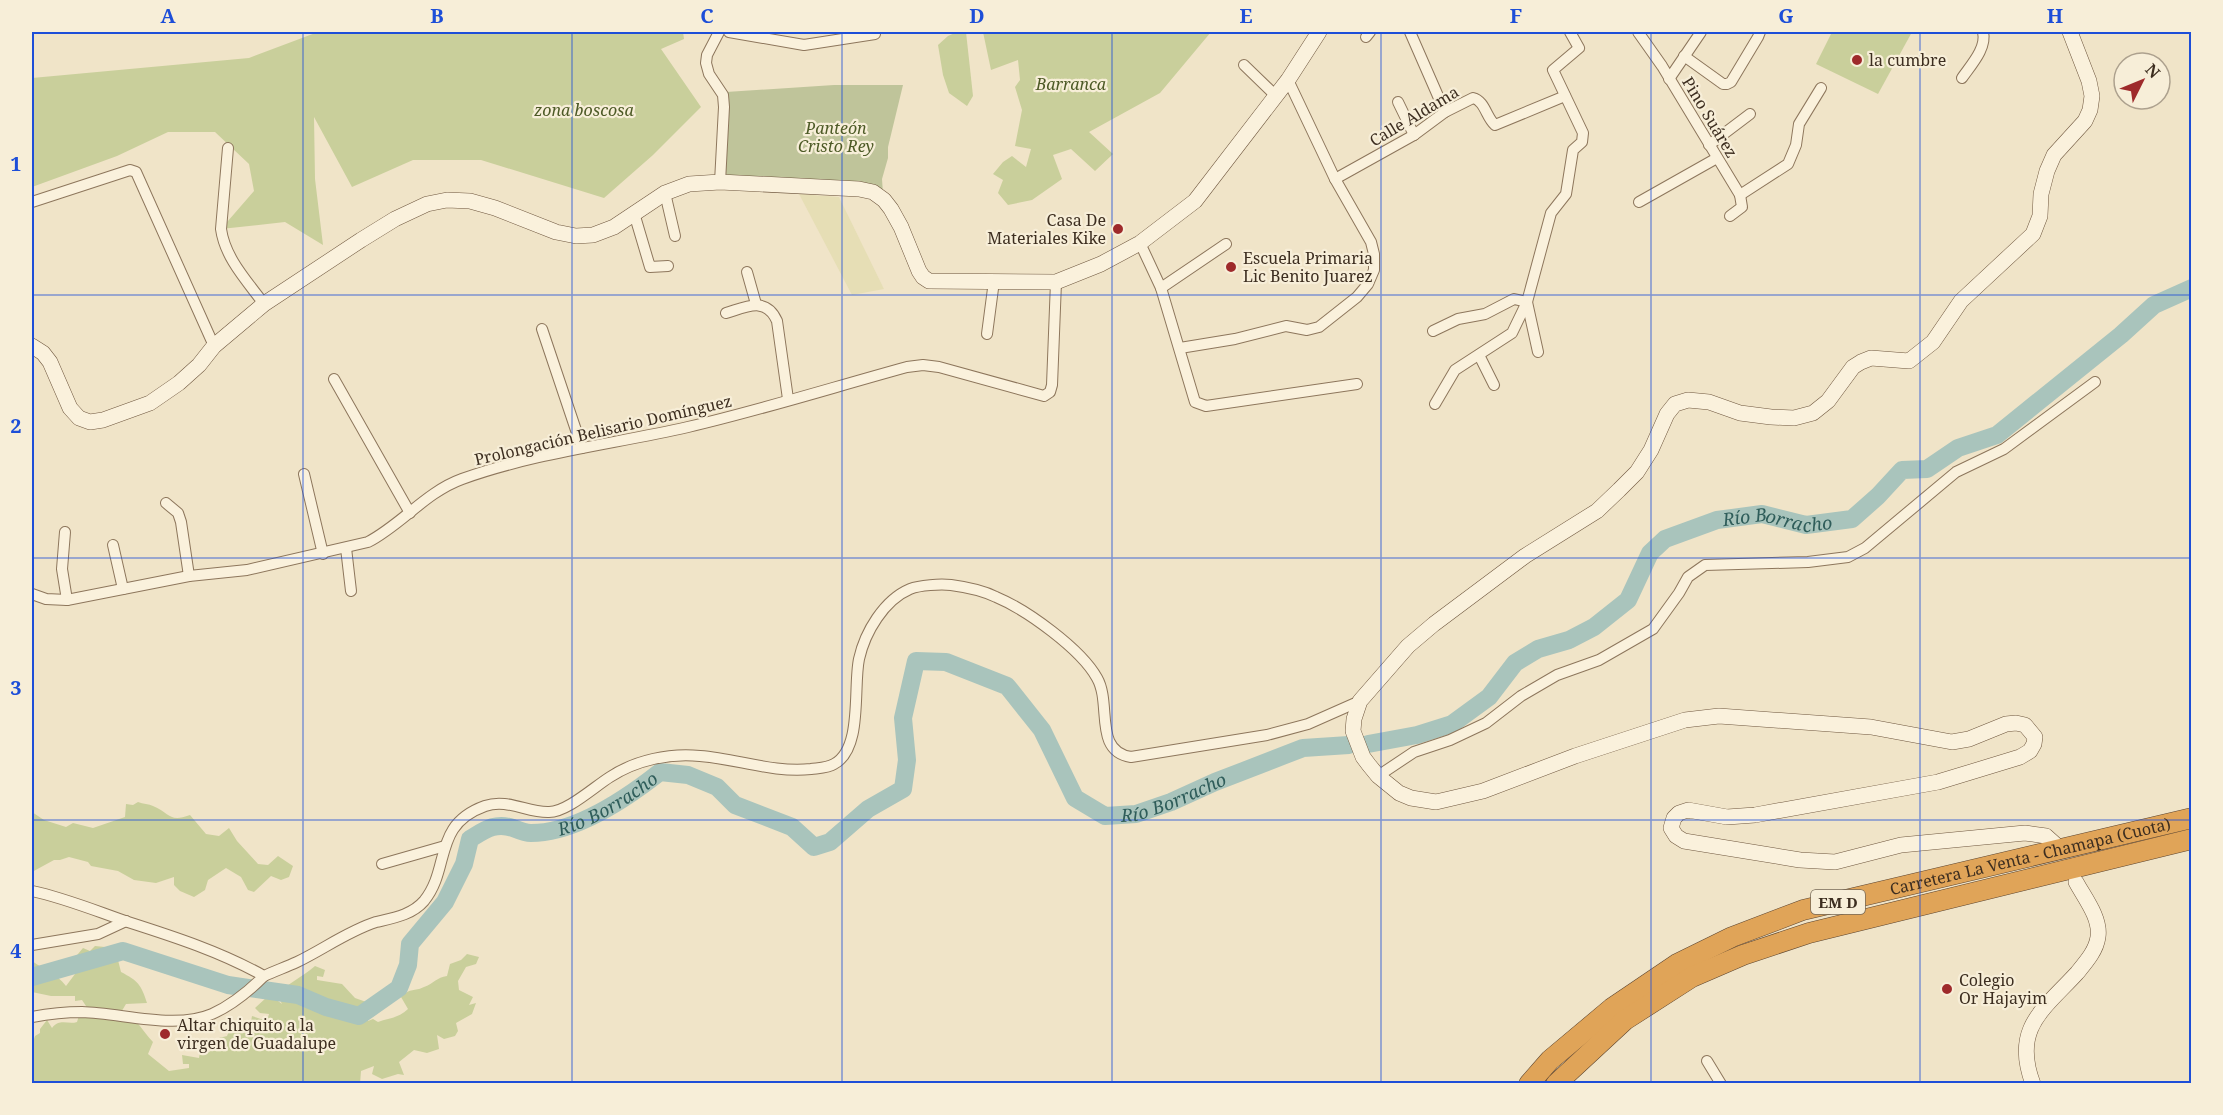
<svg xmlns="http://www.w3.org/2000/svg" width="2223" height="1115" viewBox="0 0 2223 1115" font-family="'Noto Serif',serif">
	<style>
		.farmland { fill: #e6deb5 }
		.green { fill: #c9cf9b }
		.cemetery { fill: #bfc49a }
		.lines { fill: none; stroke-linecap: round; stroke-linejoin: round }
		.river { stroke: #a9c4bc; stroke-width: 18 }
		.street-casing { stroke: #8d765c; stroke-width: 12 }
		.secondary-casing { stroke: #6f573f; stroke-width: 16 }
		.highway-casing { stroke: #5b4430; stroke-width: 21 }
		.street { stroke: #faf1dc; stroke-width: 10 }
		.secondary { stroke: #faf1dc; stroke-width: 15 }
		.highway { stroke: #e0a458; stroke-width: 20 }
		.grid { fill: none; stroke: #1d4ed8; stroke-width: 1.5; stroke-opacity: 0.55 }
		.poi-dot { fill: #9e2a2b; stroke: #f7eed8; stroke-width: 2 }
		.labels { text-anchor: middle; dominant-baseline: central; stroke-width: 4.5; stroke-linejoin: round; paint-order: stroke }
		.shield { fill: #f7eed8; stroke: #756857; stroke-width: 1.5 }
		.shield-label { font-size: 15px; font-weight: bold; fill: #3d2e20 }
		.poi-label { font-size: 16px; fill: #3d2e20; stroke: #f7eed8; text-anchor: start }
		.park-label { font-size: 16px; font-style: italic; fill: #4d5a26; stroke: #f7eed8 }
		.street-label { font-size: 16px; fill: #3d2e20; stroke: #f7eed8 }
		.water-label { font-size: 18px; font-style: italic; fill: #2f5d5a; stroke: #f7eed8 }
		.neatline { fill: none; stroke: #1d4ed8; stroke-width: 2 }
		.grid-label { font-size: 20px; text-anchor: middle; font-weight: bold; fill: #1d4ed8 }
	</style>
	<rect width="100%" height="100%" fill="#f0e4c8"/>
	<polygon class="farmland" points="799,194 839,197 884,289 852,295"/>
	<g class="green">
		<polygon points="318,32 683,32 684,39 661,49 701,107 653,155 604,198 481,160 413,160 352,187 314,117 315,179 323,245 285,222 221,229 254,191 249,164 215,132 168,132 117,156 32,187 32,78 249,58"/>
		<polygon points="957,32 966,32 973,96 967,106 949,93 943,75 938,45 948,36"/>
		<polygon points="983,32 1211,32 1160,93 1089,132 1113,154 1095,171 1071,149 1053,155 1062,179 1032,200 1008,205 998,193 1003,180 993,174 1003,162 1012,156 1026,167 1031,149 1015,146 1022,110 1015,87 1020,80 1018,60 991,70"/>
		<polygon points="1832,32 1912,32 1878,94 1816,64"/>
		<path d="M 138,802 C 143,804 149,804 153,806 C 170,813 169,823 190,815 L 206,834 L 219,836 L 229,828 L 237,841 L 258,864 L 268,865 L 278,856 L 293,866 L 289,877 L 281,880 L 271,876 L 254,892 L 248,890 L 241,877 L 226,868 L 208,880 L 205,890 L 194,897 L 180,891 L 174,885 L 174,877 L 156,883 L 134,880 L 118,871 L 91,866 L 88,862 L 69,857 L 60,860 L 54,860 L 32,872 L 32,812 L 44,820 L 66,827 L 73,823 L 93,828 L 125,817 L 126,804 L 133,805 Z"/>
		<path d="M 95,946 L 115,948 L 121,972 C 138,981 141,984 147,1003 L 126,1004 L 120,1014 C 140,1019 140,1029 153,1042 L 148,1054 L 169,1071 L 189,1068 L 189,1064 L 183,1064 L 182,1055 L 199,1058 L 201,1046 L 206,1042 L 209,1052 L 219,1047 L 219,1038 L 227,1036 L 232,1024 L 239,1027 L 250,1027 L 252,1016 L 267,1021 L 269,1014 L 260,1013 L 255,1008 L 267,997 L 274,998 L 282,1004 L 277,994 C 289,983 302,977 315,966 L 325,970 L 323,977 L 317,976 L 317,980 L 342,984 L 355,998 L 369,1003 L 368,1021 L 373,1019 L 378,1022 C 389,1018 399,1018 408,1009 L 401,997 C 411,987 414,992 424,987 C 433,984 437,977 447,976 L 450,964 L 461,960 L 467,954 L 479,957 L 476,964 L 466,967 L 458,981 L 459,990 L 473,997 L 469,1005 L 476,1003 L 472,1014 L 456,1023 L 458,1031 L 455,1036 L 444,1039 L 437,1035 L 439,1049 L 427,1053 L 414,1050 L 399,1062 L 404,1075 L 398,1074 L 382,1079 L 372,1074 L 374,1066 L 361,1071 L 360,1084 L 32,1083 L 32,1045 L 35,1036 L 40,1033 L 40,1029 L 47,1020 L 52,1028 C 60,1018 68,1025 77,1022 L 80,1012 L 88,1009 L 82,1000 L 75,1001 L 75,996 L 51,996 L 32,992 L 32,961 C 45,970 56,973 66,986 L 75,974 L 74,967 L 67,967 L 83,948 L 90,951 Z"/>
	</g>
	<polygon class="cemetery" points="834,85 903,85 888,147 888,158 882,179 883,194 723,181 726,92"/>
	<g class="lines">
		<g class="river">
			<path id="s1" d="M 1368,744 L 1417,735 L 1452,724 L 1489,697 L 1515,663 L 1538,649 L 1569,640 L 1594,627 L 1628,600 L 1650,553 L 1665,539 L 1717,520 L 1762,514 L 1806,525 L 1852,519 L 1878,496 L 1902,470 L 1927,469 L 1958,448 L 1997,435 L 2121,335 L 2154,305 L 2192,288"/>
			<path id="s2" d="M 32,977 L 123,951 L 228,985 L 298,995 L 326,1007 L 359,1016 L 399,988 L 408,965 L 410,944 L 445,902 L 464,864 L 470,839 C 485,830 495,822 513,828 C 518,830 525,833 531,833 C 575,833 627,798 660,772 L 688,775 L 717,787 L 735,805 L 792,827 L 814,847 L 830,842 L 868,809 L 903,789 L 907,760 L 903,718 L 916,661 L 946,662 L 1007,686 L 1042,730 L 1075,798 L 1105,816 L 1136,814 L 1171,802 L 1215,782 L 1303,748 L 1349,745"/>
		</g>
		<g class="street-casing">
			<g id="street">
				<polyline points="719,32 707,55 706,63 709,74 723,95 724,107 720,182"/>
				<polyline points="729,32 804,45 875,34"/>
				<polyline points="1410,32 1445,112"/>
				<polyline points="1638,32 1662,66 1740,195 1742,207 1730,216"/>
				<polyline points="1366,37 1370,32"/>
				<polyline points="1684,56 1723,84 1727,84 1731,82 1758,37 1760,32"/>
				<polyline points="1244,65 1276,96"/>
				<path d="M 1962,78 C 1971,65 1987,48 1983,32"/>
				<polyline points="1669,79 1701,32"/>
				<polyline points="1398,102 1414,135"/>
				<polyline points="1709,145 1750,114"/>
				<path d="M 228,148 L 221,229 C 225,258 247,281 264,304"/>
				<path d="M 1335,179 L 1414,135 L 1445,112 L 1473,98 C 1485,101 1486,117 1495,125 L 1565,96"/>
				<polyline points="665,193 675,236"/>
				<polyline points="1740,195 1788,164 1796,145 1799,124 1821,88"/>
				<polyline points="32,202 130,170 136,172 214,346"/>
				<polyline points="1639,202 1717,158"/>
				<polyline points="634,213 650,267 668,266"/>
				<polyline points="1140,243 1161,288 1195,402 1206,406 1357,384"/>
				<polyline points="747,272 756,304"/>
				<polyline points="1161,288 1226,244"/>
				<path d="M 726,313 C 746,307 766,296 777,321 L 788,399"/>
				<polyline points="542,329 582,448"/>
				<polyline points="1433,331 1458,319 1485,314 1514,299 1527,302 1538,352"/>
				<polyline points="987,334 994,281"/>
				<polyline points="1180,348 1235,339 1286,326 1307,330 1319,327 1357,297 1368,284 1374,270 1374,254 1371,242 1335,179 1288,80"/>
				<polyline points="1479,355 1494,385"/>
				<polyline points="334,379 410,513"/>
				<polyline points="1435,404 1455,370 1512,333 1527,302 1551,213 1566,194 1573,150 1582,142 1583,133 1553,70 1579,48 1570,32"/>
				<polyline points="304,474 323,554"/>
				<polyline points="166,503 178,513 181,522 189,576"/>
				<polyline points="65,532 62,569 67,600"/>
				<polyline points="113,545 123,589"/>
				<polyline points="346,548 351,591"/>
				<path d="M 32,594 L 46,599 L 67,600 L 189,576 L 247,570 L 368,542 C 401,525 426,492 462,479 C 534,453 613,444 688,427 C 761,410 834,387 907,367 L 923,365 L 939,367 L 1044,396 L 1050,392 L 1052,385 L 1056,282"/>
				<polyline points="1378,776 1414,752 1450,740 1486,723 1521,696 1557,675 1599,660 1653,629 1679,593 1688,577 1705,565 1808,562 1848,557 1865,548 1956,472 2004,449 2095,382"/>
				<polyline points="382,864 445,846"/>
				<path d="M 32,891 C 65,898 96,911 128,922 C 175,937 221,952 264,976 C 275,971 286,967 297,962 C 324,949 348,931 376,922 C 393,918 412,915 424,901 C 451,868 432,825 485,806 C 507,798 528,813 549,812 C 567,812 594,787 610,777 C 636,760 669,753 700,756 C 738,759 773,773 811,769 C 818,768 828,768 834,764 C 863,749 853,687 859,659 C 865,632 884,600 910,589 C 920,585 940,584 951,585 C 966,587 982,590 996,597 C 1027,610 1081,649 1097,678 C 1112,704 1093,751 1131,757 L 1267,735 L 1308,724 L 1360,701"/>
				<polyline points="32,945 98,934 126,921"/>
				<path d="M 32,1017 C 48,1014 65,1012 82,1012 C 122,1013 175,1030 212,1014 C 232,1005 249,991 264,976"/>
				<polyline points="1707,1061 1721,1084"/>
			</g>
		</g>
		<g class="secondary-casing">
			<g id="secondary">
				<polyline points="32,346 43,353 50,362 70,408 79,418 90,422 103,420 150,403 179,383 199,365 214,346 264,304 361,240 395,219 427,204 447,200 470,201 495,208 556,232 576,236 593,235 614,227 665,193 689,184 720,182 859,189 873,192 884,200 891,209 901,227 919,271 923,277 929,281 1056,282 1101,264 1140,243 1195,201 1288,80 1319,32"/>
				<polyline points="2056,845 2046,836 2025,833 1901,845 1835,862 1800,860 1684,841 1676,836 1671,828 1674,818 1679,813 1688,810 1727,817 1755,815 1938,782 2020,757 2030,751 2034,744 2035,737 2025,725 2016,723 2006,724 1969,739 1952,742 1871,727 1719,716 1685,720 1575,756 1483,791 1436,802 1411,798 1399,793 1378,776 1369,765 1363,757 1353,731 1354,719 1360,701 1408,646 1434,624 1525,556 1597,511 1619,490 1637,472 1651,450 1667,414 1675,404 1688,400 1709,402 1740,413 1771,417 1794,418 1813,413 1828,401 1853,367 1861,362 1871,358 1909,361 1933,342 1961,301 2033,234 2040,216 2041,194 2047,171 2054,155 2085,121 2090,110 2092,96 2089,81 2070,32"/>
				<path d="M 2033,1084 C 2012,1028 2043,1010 2077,973 C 2086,962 2096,951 2098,937 C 2101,918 2084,897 2076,882"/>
			</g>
		</g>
		<g class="highway-casing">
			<g id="highway">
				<path id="s3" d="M 1529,1084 L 1550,1060 L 1612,1008 L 1677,964 L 1732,937 L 1803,910 L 2192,818"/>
				<polyline points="1556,1084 1625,1020 1692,977 1743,955 1809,933 2192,839"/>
			</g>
		</g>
		<use href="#street" class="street"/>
		<use href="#secondary" class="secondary"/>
		<use href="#highway" class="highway"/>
	</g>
	<path class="grid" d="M 303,32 L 303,1084M 572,32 L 572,1084M 842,32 L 842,1084M 1112,32 L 1112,1084M 1381,32 L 1381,1084M 1651,32 L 1651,1084M 1920,32 L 1920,1084M 32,295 L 2192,295M 32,558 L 2192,558M 32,820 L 2192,820"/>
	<g class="poi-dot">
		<circle cx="1857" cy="60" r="6"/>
		<circle cx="1118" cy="229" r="6"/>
		<circle cx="1231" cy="267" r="6"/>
		<circle cx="1947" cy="989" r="6"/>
		<circle cx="165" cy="1034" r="6"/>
	</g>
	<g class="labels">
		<rect class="shield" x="1811" y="890" width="54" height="24" rx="4.5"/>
		<g class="shield-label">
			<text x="1838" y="902">EM D</text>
		</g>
		<g class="poi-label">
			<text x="1869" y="60">la cumbre</text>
			<text x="1106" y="220" text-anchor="end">Casa De<tspan x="1106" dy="18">Materiales Kike</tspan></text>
			<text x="1243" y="258">Escuela Primaria<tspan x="1243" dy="18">Lic Benito Juarez</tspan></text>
			<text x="1959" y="980">Colegio<tspan x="1959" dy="18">Or Hajayim</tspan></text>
			<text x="177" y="1025">Altar chiquito a la<tspan x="177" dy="18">virgen de Guadalupe</tspan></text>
		</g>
		<g class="park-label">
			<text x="1071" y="84">Barranca</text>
			<text x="584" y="110">zona boscosa</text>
			<text x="836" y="128">Panteón<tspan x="836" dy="18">Cristo Rey</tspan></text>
		</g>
		<g class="street-label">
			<text transform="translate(1414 116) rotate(-31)">Calle Aldama</text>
			<text transform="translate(1710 117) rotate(59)">Pino Suárez</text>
			<text transform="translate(603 430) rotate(-13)">Prolongación Belisario Domínguez</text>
			<text stroke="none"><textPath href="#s3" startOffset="562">Carretera La Venta - Chamapa (Cuota)</textPath></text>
		</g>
		<g class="water-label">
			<text stroke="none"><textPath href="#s1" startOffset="495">Río Borracho</textPath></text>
			<text stroke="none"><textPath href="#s2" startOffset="1515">Río Borracho</textPath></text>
			<text stroke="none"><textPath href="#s2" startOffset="706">Río Borracho</textPath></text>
		</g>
	</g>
	<rect width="2223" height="1115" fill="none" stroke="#f7eed8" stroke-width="66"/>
	<g transform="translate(2142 81) rotate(47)"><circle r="28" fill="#f7eed8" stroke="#ada18e" stroke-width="1.5"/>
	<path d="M0-4.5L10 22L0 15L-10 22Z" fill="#9e2a2b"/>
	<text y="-9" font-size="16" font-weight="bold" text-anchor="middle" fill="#3d2e20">N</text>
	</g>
	<rect x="33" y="33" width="2157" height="1049" class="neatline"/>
	<g class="grid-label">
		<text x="168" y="23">A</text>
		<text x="437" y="23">B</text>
		<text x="707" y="23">C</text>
		<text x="977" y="23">D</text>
		<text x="1246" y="23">E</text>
		<text x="1516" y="23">F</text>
		<text x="1786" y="23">G</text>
		<text x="2055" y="23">H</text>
		<text x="16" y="171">1</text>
		<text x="16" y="433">2</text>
		<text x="16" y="695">3</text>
		<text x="16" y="958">4</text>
	</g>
</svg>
